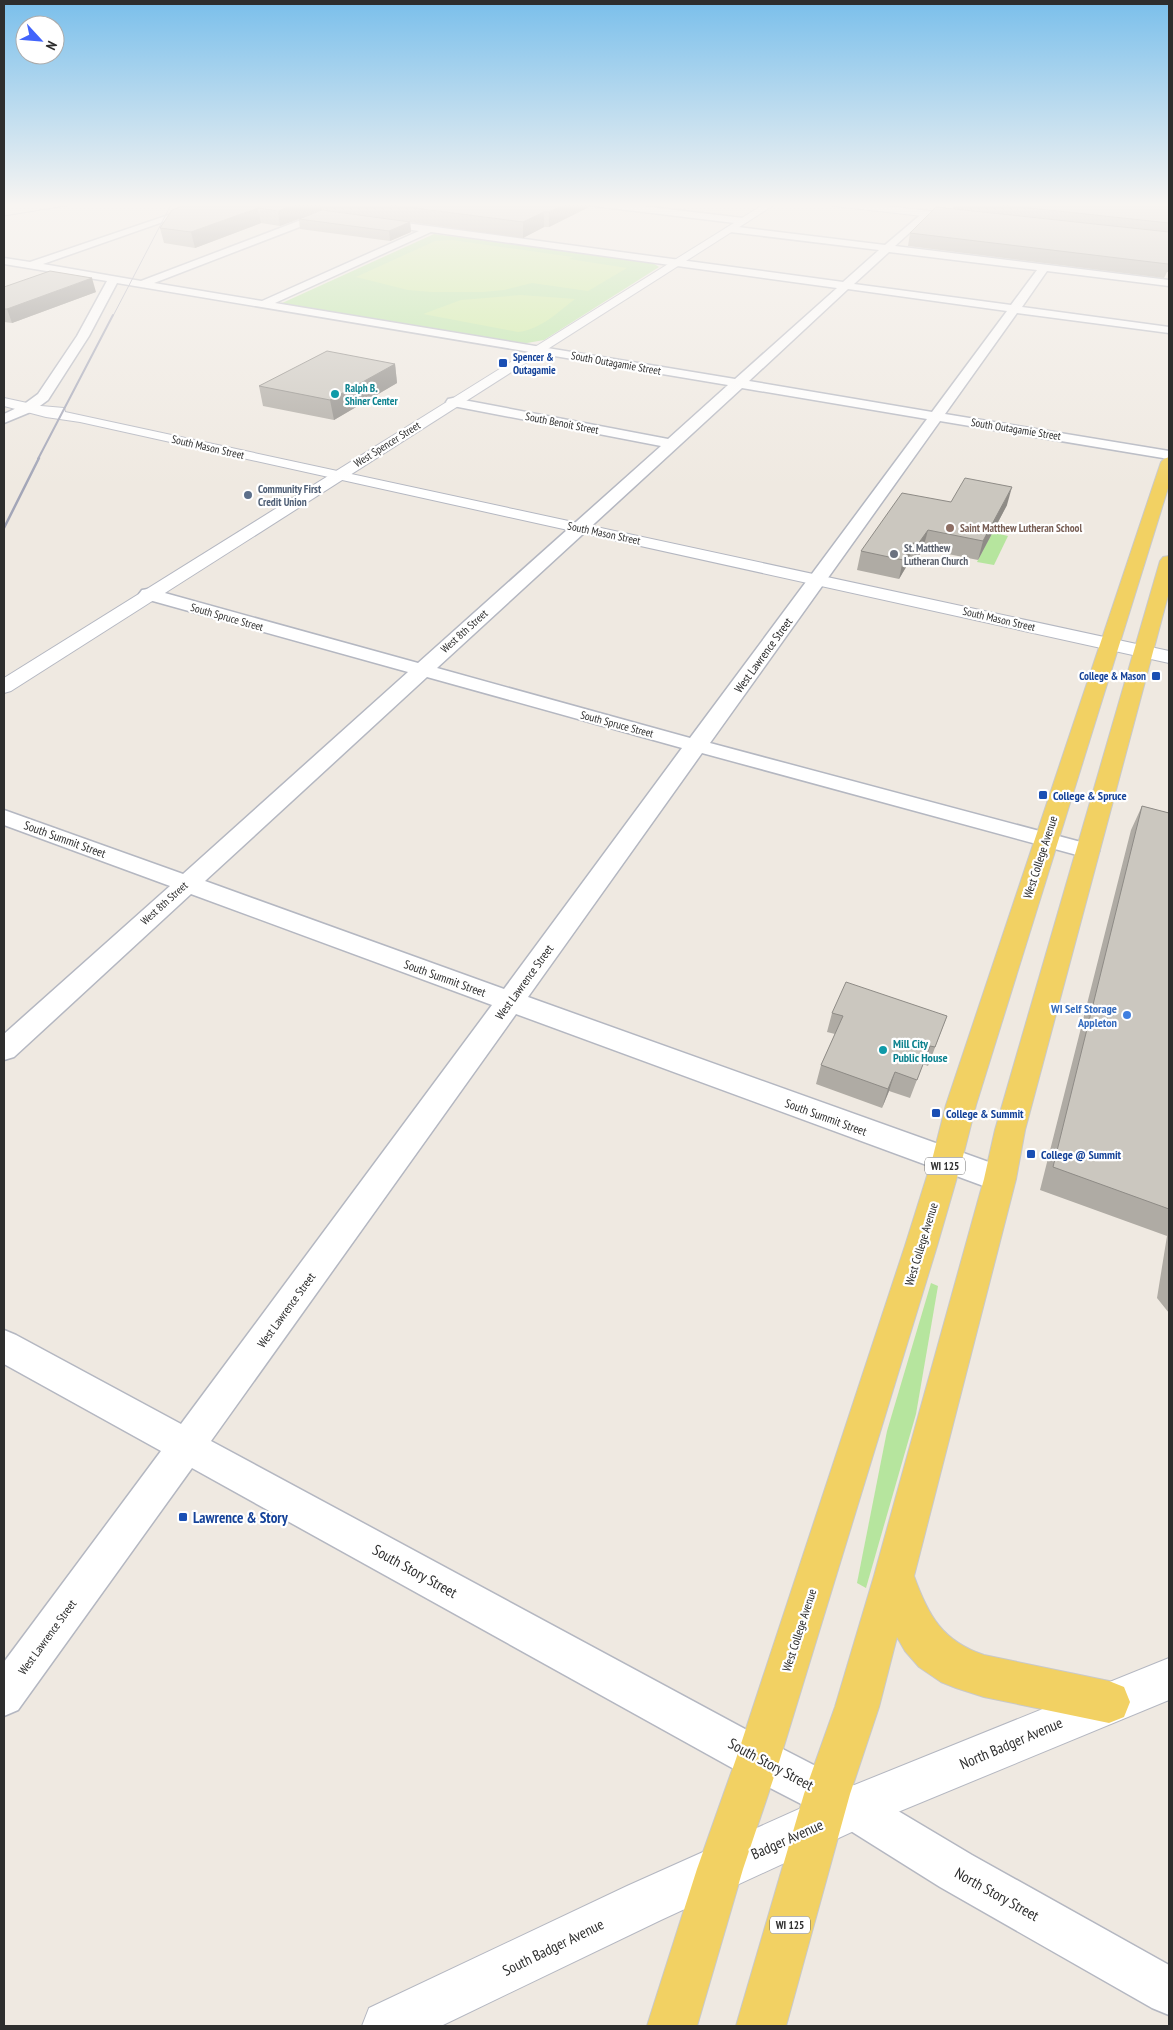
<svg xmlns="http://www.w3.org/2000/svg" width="1173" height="2030" viewBox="0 0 1173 2030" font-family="'PT Sans Narrow',sans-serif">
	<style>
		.green { fill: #b6e59e }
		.pitch { fill: #c9ec9a }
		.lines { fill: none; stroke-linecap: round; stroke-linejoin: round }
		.minor-casing { stroke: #b4b7c1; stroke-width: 3 }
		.tertiary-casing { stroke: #b4b7c1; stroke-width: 2 }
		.secondary-casing { stroke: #b4b7c1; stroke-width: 2 }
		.primary-casing { stroke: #c9c9c9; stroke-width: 2 }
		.minor { fill: #fff; fill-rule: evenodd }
		.tertiary { fill: #fff; fill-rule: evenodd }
		.secondary { fill: #fff; fill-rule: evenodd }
		.primary { fill: #f2d163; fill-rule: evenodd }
		.rail-far2 { stroke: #a3a6b8; stroke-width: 1 }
		.rail-far1 { stroke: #a3a6b8; stroke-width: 2 }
		.rail { stroke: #a3a6b8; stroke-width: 2.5 }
		.wall { fill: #afaba4 }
		.shaded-wall { fill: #8e8b86 }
		.building { fill: #cbc7bf; stroke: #8e8b86 }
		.transit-dot { fill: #1a4fb4; stroke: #fff; stroke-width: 2 }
		.culture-dot { fill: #0f9aa8; stroke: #fff; stroke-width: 2 }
		.service-dot { fill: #5c6f8a; stroke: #fff; stroke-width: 2 }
		.education-dot { fill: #8d6e63; stroke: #fff; stroke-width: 2 }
		.worship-dot { fill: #6b7280; stroke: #fff; stroke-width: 2 }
		.shop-dot { fill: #3f7fe0; stroke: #fff; stroke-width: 2 }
		.labels { text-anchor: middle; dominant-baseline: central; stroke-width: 4.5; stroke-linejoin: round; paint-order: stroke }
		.far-transit-label { font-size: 11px; font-weight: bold; fill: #164399; stroke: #fff; text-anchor: start }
		.far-street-label { font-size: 11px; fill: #2e2e2e; stroke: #fff }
		.far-culture-label { font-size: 11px; font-weight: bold; fill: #0d838f; stroke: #fff; text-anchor: start }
		.far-service-label { font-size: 11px; font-weight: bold; fill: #4e5e75; stroke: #fff; text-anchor: start }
		.far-education-label { font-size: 11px; font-weight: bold; fill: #785e54; stroke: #fff; text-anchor: start }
		.far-worship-label { font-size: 11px; font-weight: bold; fill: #5b616d; stroke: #fff; text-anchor: start }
		.shield { fill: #fff; stroke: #6d6d6d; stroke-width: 1 }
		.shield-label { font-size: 11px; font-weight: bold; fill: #2e2e2e }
		.street-label { font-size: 12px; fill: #2e2e2e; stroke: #fff }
		.transit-label { font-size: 12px; font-weight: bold; fill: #164399; stroke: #fff; text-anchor: start }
		.shop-label { font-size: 12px; font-weight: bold; fill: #366cbe; stroke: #fff; text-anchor: end }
		.culture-label { font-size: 12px; font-weight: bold; fill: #0d838f; stroke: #fff; text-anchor: start }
		.near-transit-label { font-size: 15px; font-weight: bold; fill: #164399; stroke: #fff; text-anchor: start }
		.near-street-label { font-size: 15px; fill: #2e2e2e; stroke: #fff }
	</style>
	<rect width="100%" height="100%" fill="#efe9e1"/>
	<g class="green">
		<polygon points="434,234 651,262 659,267 544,340 527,343 507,342 280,304"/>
		<polygon points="992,532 1008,536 994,565 977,562"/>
		<polygon points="931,1283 938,1286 916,1414 866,1588 857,1583 887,1431"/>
	</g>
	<g class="pitch">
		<polygon points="452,240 573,257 569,259 627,268 588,291 532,283 504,290 483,292 431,292 408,290 356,277 435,241"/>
		<path d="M 521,295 L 575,299 C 558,312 540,330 518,332 L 423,314 L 461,300 Z"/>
	</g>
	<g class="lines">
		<g class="minor-casing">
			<g id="minor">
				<path d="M 204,203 L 217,203 L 43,264 L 141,281 L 322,212 L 335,214 L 337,216 L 332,219 L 323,218 L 154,283 L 262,301 L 419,231 L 373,224 L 371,222 L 376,219 L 843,282 L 879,250 L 730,232 L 725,229 L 730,226 L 885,245 L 925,211 L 928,212 L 928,216 L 895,246 L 1169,280 L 1169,286 L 1047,271 L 1022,307 L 1169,327 L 1169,333 L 1017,313 L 945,414 L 1169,451 L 1169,459 L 940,421 L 710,743 L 1096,846 L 1099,851 L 1096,856 L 1088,858 L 702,753 L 528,997 L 1011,1170 L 1015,1179 L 1011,1188 L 1000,1192 L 989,1188 L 516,1014 L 211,1441 L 773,1744 L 868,1793 L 972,1855 L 1169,1965 L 1169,2015 L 1152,2008 L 940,1887 L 838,1823 L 743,1774 L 192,1468 L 18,1710 L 4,1716 L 4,1662 L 161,1451 L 4,1364 L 4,1330 L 16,1335 L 181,1424 L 492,1005 L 191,894 L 14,1057 L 4,1060 L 4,1034 L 170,886 L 4,825 L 4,810 L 183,874 L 408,672 L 142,598 L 139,594 L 142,590 L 148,589 L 154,590 L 418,663 L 661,446 L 453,406 L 446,402 L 448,399 L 453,398 L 668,439 L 728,385 L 117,283 L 89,336 L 48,400 L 33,411 L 4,423 L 4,414 L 23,405 L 38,394 L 77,336 L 107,281 L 4,264 L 4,258 L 30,262 ZM 431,232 L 837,288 L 735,379 L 275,303 ZM 889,252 L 1037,270 L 1011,305 L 854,284 ZM 848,289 L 1007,311 L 932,412 L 749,381 ZM 742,388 L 927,419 L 690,738 L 437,668 ZM 427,677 L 682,748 L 504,989 L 205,881 Z"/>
				<polygon points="590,203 616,203 743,218 748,221 743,224 594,206"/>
			</g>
		</g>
		<g class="tertiary-casing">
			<g id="tertiary">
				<polygon points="766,203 777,203 11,691 4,693 4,678"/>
				<polygon points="829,203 859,203 967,215 972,218 967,221 834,206"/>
			</g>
		</g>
		<g class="secondary-casing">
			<g id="secondary">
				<polygon points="4,398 41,406 64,408 65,412 1169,651 1169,663 80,422 46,417 4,406"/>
				<polygon points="1169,1658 1169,1700 869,1824 661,1920 441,2026 362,2026 369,2008 627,1886 837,1792"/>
			</g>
		</g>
		<g class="primary-casing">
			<g id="primary">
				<polygon points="1169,457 1169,485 976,1105 962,1160 937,1246 780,1759 743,1869 697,2026 647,2026 697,1869 736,1759 905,1246 932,1160 946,1105 1161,462 1164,459"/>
				<path d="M 1169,556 L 1169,592 L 1025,1130 L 1016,1179 L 914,1576 C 928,1615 942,1641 984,1655 L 1109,1681 L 1124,1687 L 1130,1702 L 1124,1717 L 1109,1723 L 984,1697 L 956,1688 L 941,1682 L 919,1667 L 905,1651 L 897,1637 L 879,1707 L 850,1794 L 786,2026 L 736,2026 L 804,1794 L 835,1707 L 874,1576 L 984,1179 L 995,1130 L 1160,561 L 1163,557 Z"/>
			</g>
		</g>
		<use href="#minor" class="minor"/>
		<use href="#tertiary" class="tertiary"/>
		<use href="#secondary" class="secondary"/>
		<use href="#primary" class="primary"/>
		<g class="rail-far2">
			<polyline points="4,216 84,203"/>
			<polyline points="113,316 172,203"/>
		</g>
		<polyline class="rail-far1" points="38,459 113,315"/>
		<polyline class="rail" points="4,528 39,458"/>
	</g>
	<g class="wall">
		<polygon points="190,203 591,203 591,206 549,227 544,227 523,238 410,222 411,232 390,241 300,229 299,219 280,226 261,223 195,248 164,243 160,228"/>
		<polygon points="954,203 1169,203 1169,272 1167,272 1164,278 908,246 910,233 953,209"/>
		<polygon points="4,287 96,292 12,323 4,322"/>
		<polygon points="395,364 397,383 334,420 263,406 259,386"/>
		<polygon points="951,502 1007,505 978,560 923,549 914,563 909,562 899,579 857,570 861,551"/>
		<polygon points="1142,806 1169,813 1169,1313 1157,1298 1167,1236 1040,1190 1131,830"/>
		<polygon points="832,1013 947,1016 928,1066 923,1064 910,1098 889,1091 882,1108 816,1084 821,1065 835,1034 827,1032"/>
	</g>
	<g class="shaded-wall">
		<polygon points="300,203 321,203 322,210 280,226 278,211"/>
		<polygon points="568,203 591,203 591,206 549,227 549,212"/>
		<polygon points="258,208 261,223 195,248 191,232"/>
		<polygon points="544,212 544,227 523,238 523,222"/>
		<polygon points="410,222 411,232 390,241 389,231"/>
		<polygon points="92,278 96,292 12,323 7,309"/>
		<polygon points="395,364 397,383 334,420 330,400"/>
		<polygon points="1012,487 1007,505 978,560 983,541"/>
		<polygon points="928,530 923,549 914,563 918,544"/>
		<polygon points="913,543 909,562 899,579 903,560"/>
		<polygon points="895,1072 889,1091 882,1108 888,1089"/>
	</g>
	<g class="building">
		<polygon points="190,203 300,203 278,211 258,208 191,232 160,228 172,210"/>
		<polygon points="376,203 568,203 549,212 544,212 523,222"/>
		<polygon points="984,203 1169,203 1169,223"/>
		<polygon points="936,207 1169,232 1169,263 1168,264 910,233"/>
		<polygon points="322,210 410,222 389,231 299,219"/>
		<polygon points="50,271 92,278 7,309 4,309 4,287"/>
		<polygon points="327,351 395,364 330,400 259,386"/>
		<polygon points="965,478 1012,487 983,541 928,530 918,544 913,543 903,560 861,551 902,493 951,502"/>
		<polygon points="1142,806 1169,813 1169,1209 1053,1167"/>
		<polygon points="846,982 947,1016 935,1047 930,1046 917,1080 895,1072 888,1089 821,1065 843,1016 832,1013"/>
	</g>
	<linearGradient id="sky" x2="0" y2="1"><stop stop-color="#7abfeb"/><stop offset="0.42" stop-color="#f8f5f2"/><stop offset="1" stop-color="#f8f5f2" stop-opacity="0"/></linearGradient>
	<rect width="1173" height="487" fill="url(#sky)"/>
	<g class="transit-dot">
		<rect x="498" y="358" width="10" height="10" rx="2.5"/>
		<rect x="1151" y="671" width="10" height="10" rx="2.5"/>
		<rect x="1038" y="790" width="10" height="10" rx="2.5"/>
		<rect x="931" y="1108" width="10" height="10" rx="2.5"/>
		<rect x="1026" y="1149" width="10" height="10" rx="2.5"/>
		<rect x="178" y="1512" width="10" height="10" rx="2.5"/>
	</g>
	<g class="culture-dot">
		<circle cx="335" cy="394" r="5"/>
		<circle cx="883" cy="1050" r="5"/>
	</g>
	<circle class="service-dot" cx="248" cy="495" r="5"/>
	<circle class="education-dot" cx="950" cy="528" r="5"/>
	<circle class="worship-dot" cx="894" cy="554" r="5"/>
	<circle class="shop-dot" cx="1127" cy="1015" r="5"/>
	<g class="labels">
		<g class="far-transit-label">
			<text x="513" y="357">Spencer &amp;<tspan x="513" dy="13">Outagamie</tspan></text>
			<text x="1146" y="676" text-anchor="end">College &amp; Mason</text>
		</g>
		<g class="far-street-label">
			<text transform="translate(616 363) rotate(10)">South Outagamie Street</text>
			<text transform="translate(562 423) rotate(11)">South Benoit Street</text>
			<text transform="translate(1016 429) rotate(9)">South Outagamie Street</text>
			<text transform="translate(387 444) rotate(-32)">West Spencer Street</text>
			<text transform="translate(208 447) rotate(13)">South Mason Street</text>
			<text transform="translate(604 533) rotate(12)">South Mason Street</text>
			<text transform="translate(227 617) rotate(16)">South Spruce Street</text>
			<text transform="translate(999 619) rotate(13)">South Mason Street</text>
			<text transform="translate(464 631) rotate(-42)">West 8th Street</text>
			<text transform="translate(617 724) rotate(15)">South Spruce Street</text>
			<text transform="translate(164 903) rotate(-42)">West 8th Street</text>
		</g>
		<g class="far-culture-label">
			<text x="345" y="388">Ralph B.<tspan x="345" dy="13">Shiner Center</tspan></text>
		</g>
		<g class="far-service-label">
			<text x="258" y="489">Community First<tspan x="258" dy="13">Credit Union</tspan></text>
		</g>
		<g class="far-education-label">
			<text x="960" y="528">Saint Matthew Lutheran School</text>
		</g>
		<g class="far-worship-label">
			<text x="904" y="548">St. Matthew<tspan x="904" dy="13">Lutheran Church</tspan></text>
		</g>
		<g class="shield">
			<rect x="925" y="1157.5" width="40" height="17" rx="4"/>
			<rect x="770" y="1916.5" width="40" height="17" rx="4"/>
		</g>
		<g class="shield-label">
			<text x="945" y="1166">WI 125</text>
			<text x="790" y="1925">WI 125</text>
		</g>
		<g class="street-label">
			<text transform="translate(763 655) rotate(-54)">West Lawrence Street</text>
			<text transform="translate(65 839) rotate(20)">South Summit Street</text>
			<text transform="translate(1040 857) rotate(-72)">West College Avenue</text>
			<text transform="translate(445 978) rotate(20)">South Summit Street</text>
			<text transform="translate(524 982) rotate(-54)">West Lawrence Street</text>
			<text transform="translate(826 1117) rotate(20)">South Summit Street</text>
			<text transform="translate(921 1244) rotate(-73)">West College Avenue</text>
			<text transform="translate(286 1310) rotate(-54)">West Lawrence Street</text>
			<text transform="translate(799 1630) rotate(-72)">West College Avenue</text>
			<text transform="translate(47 1637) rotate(-54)">West Lawrence Street</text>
		</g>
		<g class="transit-label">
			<text x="1053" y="795">College &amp; Spruce</text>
			<text x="946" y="1113">College &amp; Summit</text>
			<text x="1041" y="1154">College @ Summit</text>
		</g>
		<g class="shop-label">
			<text x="1117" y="1008">WI Self Storage<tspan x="1117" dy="14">Appleton</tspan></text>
		</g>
		<g class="culture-label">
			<text x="893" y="1043">Mill City<tspan x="893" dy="14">Public House</tspan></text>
		</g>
		<g class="near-transit-label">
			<text x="193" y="1517">Lawrence &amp; Story</text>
		</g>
		<g class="near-street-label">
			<text transform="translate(415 1571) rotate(29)">South Story Street</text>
			<text transform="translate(1011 1743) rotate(-23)">North Badger Avenue</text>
			<text transform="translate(771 1764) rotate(28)">South Story Street</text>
			<text transform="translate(787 1839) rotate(-24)">Badger Avenue</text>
			<text transform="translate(997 1894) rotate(29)">North Story Street</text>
			<text transform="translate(553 1947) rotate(-26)">South Badger Avenue</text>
		</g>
	</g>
	<rect width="1173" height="2030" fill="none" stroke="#2e2e2e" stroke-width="10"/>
	<g transform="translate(40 40) rotate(116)"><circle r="24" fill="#ffffff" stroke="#ababab"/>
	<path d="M0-4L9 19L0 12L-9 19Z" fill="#4264fb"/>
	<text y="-8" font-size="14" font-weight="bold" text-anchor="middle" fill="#2e2e2e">N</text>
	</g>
</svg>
